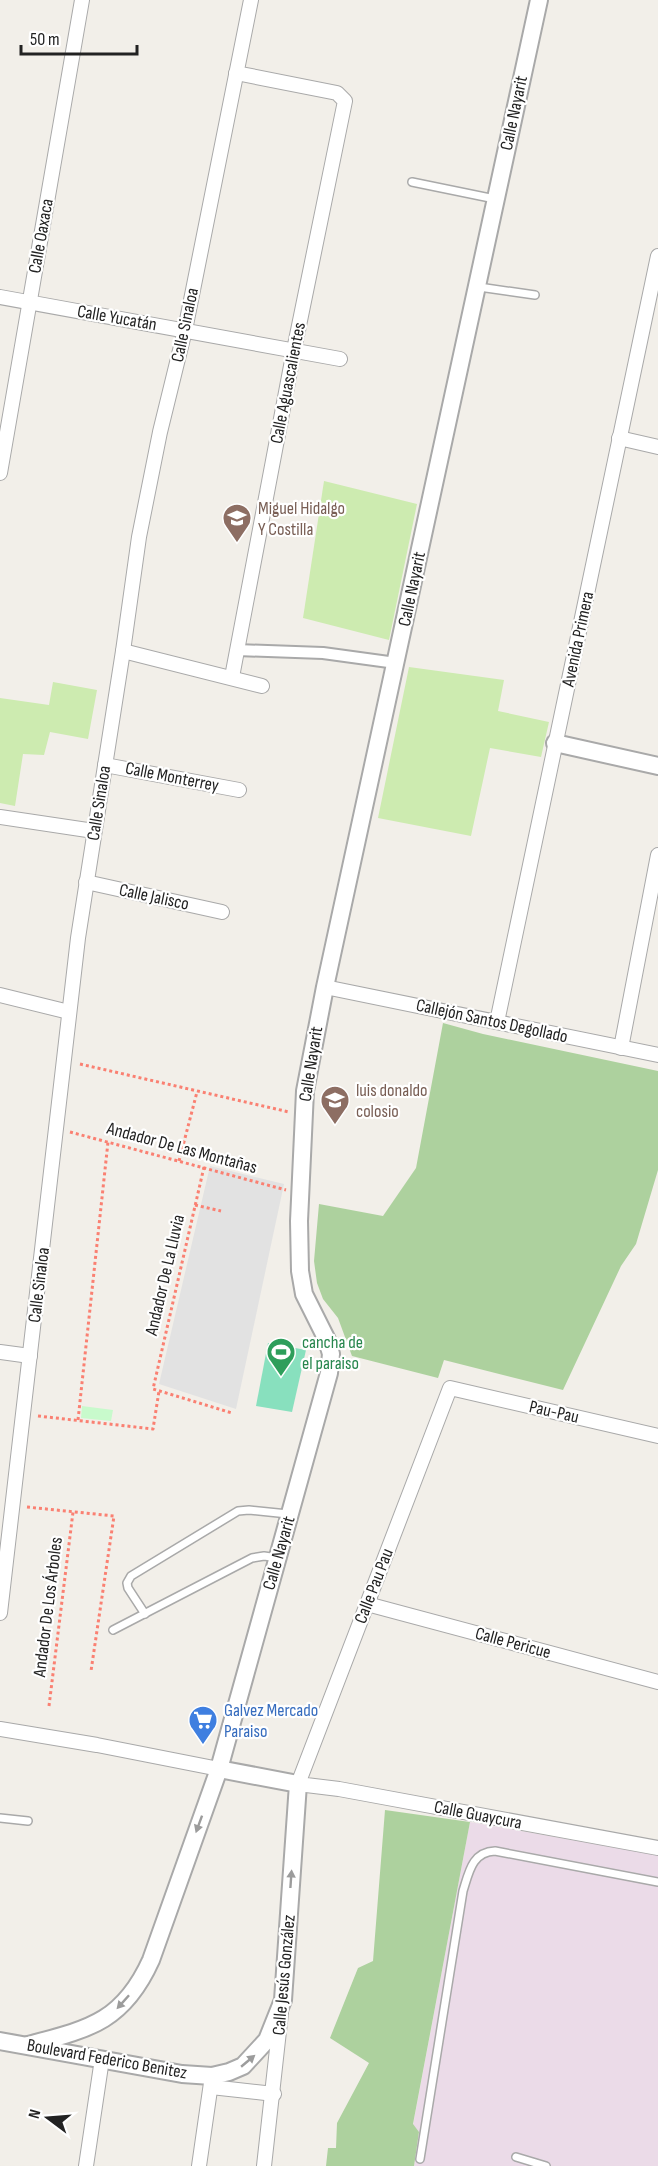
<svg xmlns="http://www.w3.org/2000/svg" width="658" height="2166" viewBox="0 0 658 2166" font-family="'Sofia Sans Condensed',sans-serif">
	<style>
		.industrial { fill: #ebdbe8 }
		.grass { fill: #cdebb0 }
		.forest { fill: #add19e }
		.park { fill: #c8facc }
		.pitch { fill: #88e0be }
		.parking { fill: #e2e2e2 }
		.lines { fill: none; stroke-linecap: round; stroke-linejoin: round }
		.service-casing { stroke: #a9a9a9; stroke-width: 10 }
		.pedestrian-casing { stroke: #a9a9a9; stroke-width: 14 }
		.minor-casing { stroke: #a9a9a9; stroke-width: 16 }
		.tertiary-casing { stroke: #a9a9a9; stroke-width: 20 }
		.path { stroke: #fa8072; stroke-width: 3; stroke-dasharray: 3 3; stroke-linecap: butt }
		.service { stroke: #fff; stroke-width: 7 }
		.pedestrian { stroke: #fff; stroke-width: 10 }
		.minor { stroke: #fff; stroke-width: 14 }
		.tertiary { stroke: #fff; stroke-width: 16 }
		.oneway { fill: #9c9c9c }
		.labels { text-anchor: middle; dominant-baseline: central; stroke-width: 4.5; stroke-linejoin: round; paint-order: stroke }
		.street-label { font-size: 18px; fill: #222; stroke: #fff }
		.education-label { font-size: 18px; fill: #785e54; stroke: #fff; text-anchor: start }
		.leisure-label { font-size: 18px; fill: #27864d; stroke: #fff; text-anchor: start }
		.shop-label { font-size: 18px; fill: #366cbe; stroke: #fff; text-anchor: start }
	</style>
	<rect width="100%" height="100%" fill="#f2efe9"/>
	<polygon class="industrial" points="470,1822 658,1855 658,2166 414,2166 419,2132 413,2125"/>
	<g class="grass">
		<polygon points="324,481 417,504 389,640 303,618"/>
		<polygon points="409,667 504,680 498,711 549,722 541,757 490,748 471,836 378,818"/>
		<polygon points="53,682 97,690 88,739 50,732 44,755 23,754 15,806 0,803 0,698 49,705"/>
	</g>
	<g class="forest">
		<polygon points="443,1023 483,1034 658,1071 658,1170 636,1244 621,1266 563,1390 444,1360 438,1378 352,1356 338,1318 323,1299 317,1283 314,1261 319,1204 383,1216 416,1168"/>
		<polygon points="385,1810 470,1822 413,2124 419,2132 414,2166 326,2166 328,2148 336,2148 337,2123 369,2063 330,2038 358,1968 373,1961"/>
	</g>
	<polygon class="park" points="82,1406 113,1410 111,1421 81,1418"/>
	<polygon class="pitch" points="268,1343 306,1350 292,1412 256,1406"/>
	<polygon class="parking" points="210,1166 284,1184 236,1409 159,1384"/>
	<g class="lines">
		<g class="service-casing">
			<g id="service">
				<polyline points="412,182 495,199"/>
				<polyline points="479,287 535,295"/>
				<polyline points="145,1614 128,1588 127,1583 131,1576 238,1511 249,1510 288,1514"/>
				<polyline points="113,1630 252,1558 264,1556 278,1558"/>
				<polyline points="0,1818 28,1821"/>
				<polyline points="516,2157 546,2166"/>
				<path d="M 420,2159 L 463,1891 C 469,1872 472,1852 495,1851 L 658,1882"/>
			</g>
		</g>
		<g class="pedestrian-casing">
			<polyline id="pedestrian" points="237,650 323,653 396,663"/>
		</g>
		<g class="minor-casing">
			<g id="minor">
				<polyline points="0,297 340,359"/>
				<polyline points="619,438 658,447"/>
				<polyline points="0,473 82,0"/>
				<polyline points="123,651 262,686"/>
				<polyline points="232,677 294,350 345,101 337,93 236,73"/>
				<polyline points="105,765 239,790"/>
				<polyline points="0,817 94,831"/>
				<polyline points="86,882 222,912"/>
				<polyline points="325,987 658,1055"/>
				<polyline points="0,995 69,1012"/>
				<polyline points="497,1022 658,256"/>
				<polyline points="621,1048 658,855"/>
				<polyline points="0,1352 30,1356"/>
				<polyline points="658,1436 450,1388 298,1784 339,1789 658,1848"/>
				<polyline points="367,1604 658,1682"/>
				<polyline points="0,1613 78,938 123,651 139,537 160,432 185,330 251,0"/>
				<polyline points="0,1729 97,1745 219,1769"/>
				<polyline points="211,2087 274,2094"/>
				<polyline points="86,2166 102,2059"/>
				<polyline points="199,2166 212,2076"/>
				<polyline points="264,2166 281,2013"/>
			</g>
		</g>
		<g class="tertiary-casing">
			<g id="tertiary">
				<polyline points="555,743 658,766"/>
				<polyline points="0,2041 182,2074 212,2076 229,2072 243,2066 267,2040 283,2000 298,1784 219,1769"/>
				<path d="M 28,2045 C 89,2029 123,2022 151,1960 L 219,1769 L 329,1373 L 331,1354 L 327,1340 L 304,1294 L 300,1271 L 299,1221 L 305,1091 L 325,987 L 539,0"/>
			</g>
		</g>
		<g class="path">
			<polyline points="80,1064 289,1112"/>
			<polyline points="70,1132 286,1190"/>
			<polyline points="179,1161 197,1092"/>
			<polyline points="204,1167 153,1389 232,1413"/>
			<polyline points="195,1205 221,1211"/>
			<polyline points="38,1416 153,1429 159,1391"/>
			<polyline points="78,1420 108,1142"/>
			<polyline points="27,1507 114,1516 91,1671"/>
			<polyline points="49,1706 73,1512"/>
		</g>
		<use href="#service" class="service"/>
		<use href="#pedestrian" class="pedestrian"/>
		<use href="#minor" class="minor"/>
		<use href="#tertiary" class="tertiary"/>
	</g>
	<defs><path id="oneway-solid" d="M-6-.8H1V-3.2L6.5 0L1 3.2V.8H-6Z" transform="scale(1.5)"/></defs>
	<g class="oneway">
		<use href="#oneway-solid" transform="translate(199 1824) rotate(110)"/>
		<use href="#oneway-solid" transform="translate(291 1879) rotate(-86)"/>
		<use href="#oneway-solid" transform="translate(123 2002) rotate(132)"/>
		<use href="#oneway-solid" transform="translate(248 2061) rotate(-40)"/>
	</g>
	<defs>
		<g id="school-pin" transform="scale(1.5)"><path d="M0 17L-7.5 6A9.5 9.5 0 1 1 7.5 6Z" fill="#8d6e63" stroke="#fff"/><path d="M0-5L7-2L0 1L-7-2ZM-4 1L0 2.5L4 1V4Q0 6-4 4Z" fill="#fff"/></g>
		<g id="stadium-pin" transform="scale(1.5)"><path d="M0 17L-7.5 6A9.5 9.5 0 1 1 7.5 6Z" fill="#2e9e5b" stroke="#fff"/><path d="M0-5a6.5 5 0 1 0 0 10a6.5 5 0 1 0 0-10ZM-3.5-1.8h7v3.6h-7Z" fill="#fff"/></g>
		<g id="supermarket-pin" transform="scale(1.5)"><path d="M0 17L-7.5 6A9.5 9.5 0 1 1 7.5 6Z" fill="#3f7fe0" stroke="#fff"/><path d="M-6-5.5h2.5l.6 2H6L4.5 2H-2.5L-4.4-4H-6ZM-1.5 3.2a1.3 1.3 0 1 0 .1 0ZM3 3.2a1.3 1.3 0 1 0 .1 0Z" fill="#fff"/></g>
	</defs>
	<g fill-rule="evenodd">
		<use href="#school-pin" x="237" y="518"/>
		<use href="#school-pin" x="335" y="1100"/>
		<use href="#stadium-pin" x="281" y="1352"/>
		<use href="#supermarket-pin" x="203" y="1720"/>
	</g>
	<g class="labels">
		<g class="street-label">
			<text transform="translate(514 113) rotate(-78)">Calle Nayarit</text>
			<text transform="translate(41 236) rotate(-80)">Calle Oaxaca</text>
			<text transform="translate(117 318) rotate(10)">Calle Yucatán</text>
			<text transform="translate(185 325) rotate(-78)">Calle Sinaloa</text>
			<text transform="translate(288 383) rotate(-79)">Calle Aguascalientes</text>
			<text transform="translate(412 589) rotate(-78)">Calle Nayarit</text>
			<text transform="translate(578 639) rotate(-78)">Avenida Primera</text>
			<text transform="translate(172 777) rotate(11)">Calle Monterrey</text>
			<text transform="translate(99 803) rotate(-81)">Calle Sinaloa</text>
			<text transform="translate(154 897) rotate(12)">Calle Jalisco</text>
			<text transform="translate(492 1021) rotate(12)">Callejón Santos Degollado</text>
			<text transform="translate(311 1064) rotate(-81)">Calle Nayarit</text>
			<text transform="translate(182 1148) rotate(15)">Andador De Las Montañas</text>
			<text transform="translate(165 1275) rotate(-77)">Andador De La Lluvia</text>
			<text transform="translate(39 1285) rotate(-83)">Calle Sinaloa</text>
			<text transform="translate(554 1412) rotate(13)">Pau-Pau</text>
			<text transform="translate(279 1553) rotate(-74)">Calle Nayarit</text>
			<text transform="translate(374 1586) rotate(-69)">Calle Pau Pau</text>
			<text transform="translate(48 1607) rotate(-83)">Andador De Los Árboles</text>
			<text transform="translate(513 1643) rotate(15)">Calle Pericue</text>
			<text transform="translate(478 1815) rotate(11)">Calle Guaycura</text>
			<text transform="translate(284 1975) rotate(-85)">Calle Jesús González</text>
			<text transform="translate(107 2059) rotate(10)">Boulevard Federico Benitez</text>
		</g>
		<g class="education-label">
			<text x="258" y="508">Miguel Hidalgo<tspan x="258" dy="21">Y Costilla</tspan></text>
			<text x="356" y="1090">luis donaldo<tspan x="356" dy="21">colosio</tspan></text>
		</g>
		<g class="leisure-label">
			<text x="302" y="1342">cancha de<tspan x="302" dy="21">el paraiso</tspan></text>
		</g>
		<g class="shop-label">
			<text x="224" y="1710">Galvez Mercado<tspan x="224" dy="21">Paraiso</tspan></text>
		</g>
	</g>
	<g transform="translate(48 2118) rotate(286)" stroke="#ffffff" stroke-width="4.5" paint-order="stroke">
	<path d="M0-4.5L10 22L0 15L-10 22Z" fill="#222222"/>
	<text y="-9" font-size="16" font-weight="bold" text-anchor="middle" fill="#222222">N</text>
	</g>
	<path d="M21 45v9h116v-9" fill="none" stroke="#222222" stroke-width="3"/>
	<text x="30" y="45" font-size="18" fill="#222222" stroke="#ffffff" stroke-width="4.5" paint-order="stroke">50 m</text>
</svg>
